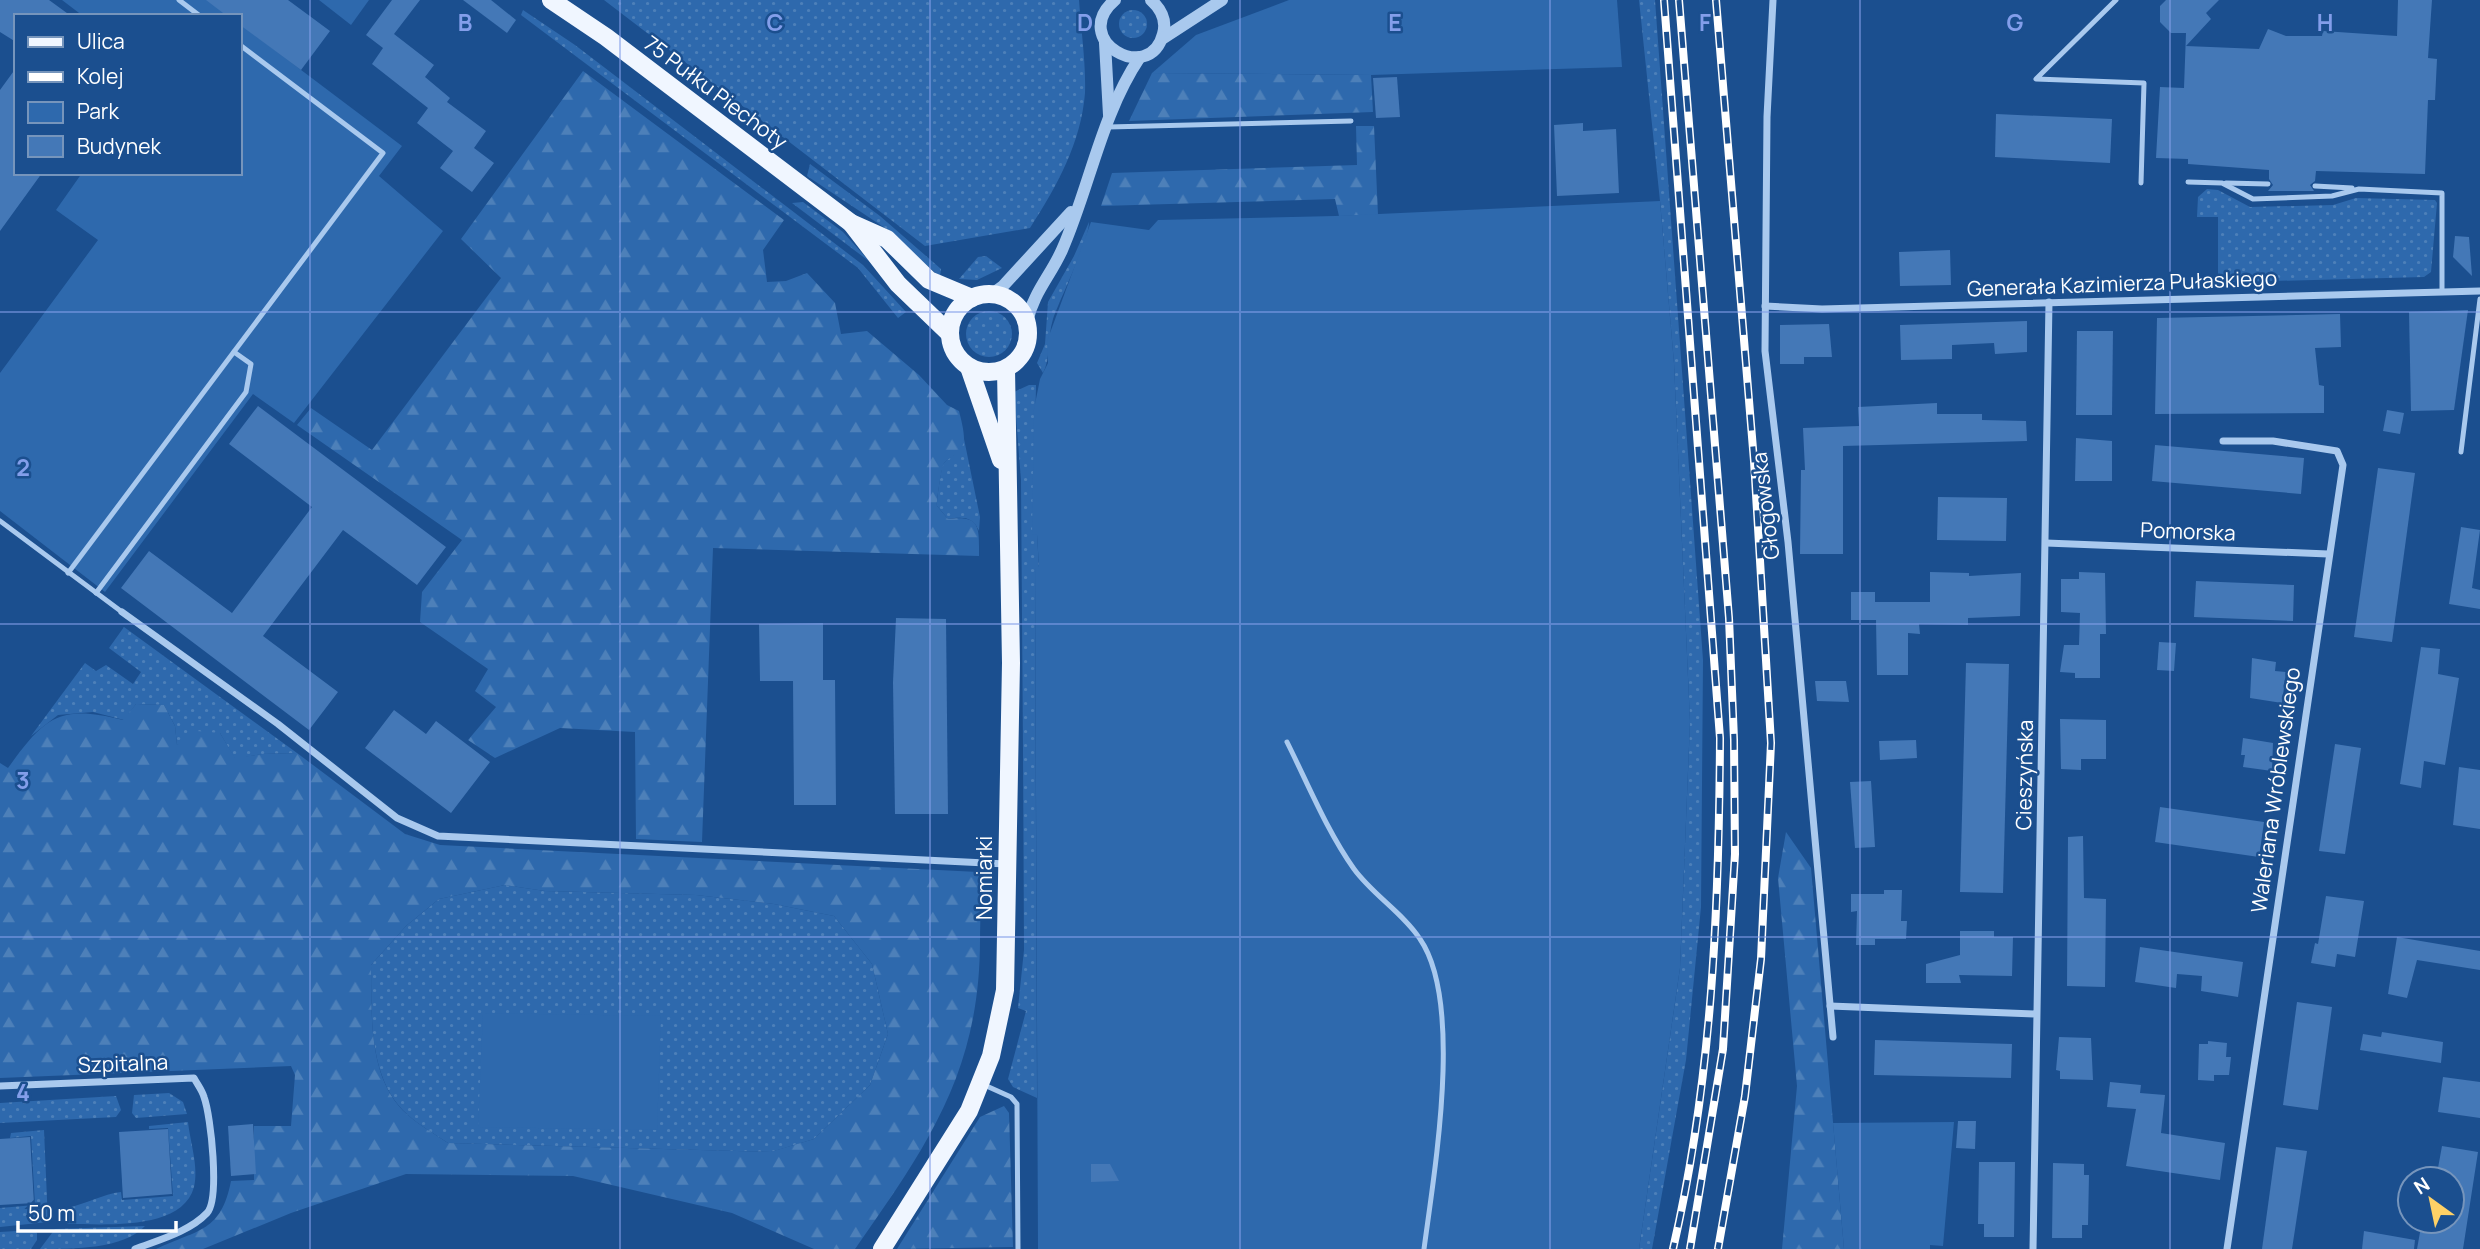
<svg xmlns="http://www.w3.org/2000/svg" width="2480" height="1249" viewBox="0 0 2480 1249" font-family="Manrope,sans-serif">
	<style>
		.grass { fill: url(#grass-dots) }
		.forest { fill: url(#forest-firs); fill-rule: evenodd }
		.green { fill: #2e69ad }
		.building { fill: #4478b7 }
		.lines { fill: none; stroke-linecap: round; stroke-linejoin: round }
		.service { stroke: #a9c9ee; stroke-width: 5 }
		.minor { stroke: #a9c9ee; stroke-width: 7 }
		.tertiary { stroke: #a9c9ee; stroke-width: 12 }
		.primary { stroke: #f0f6ff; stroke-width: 18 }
		.rail-casing { stroke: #fff; stroke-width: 8 }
		.rail { stroke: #1b4f8f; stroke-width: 5; stroke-dasharray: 16; stroke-linecap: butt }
		.grid { fill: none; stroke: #839eea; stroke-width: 2; stroke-opacity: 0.55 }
		.labels { text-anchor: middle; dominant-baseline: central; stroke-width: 5; stroke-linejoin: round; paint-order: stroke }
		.street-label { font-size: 21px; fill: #fff; stroke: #1b4f8f }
		.grid-label { font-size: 23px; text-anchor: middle; font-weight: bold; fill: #839eea; stroke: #1b4f8f; stroke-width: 5; stroke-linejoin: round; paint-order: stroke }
	</style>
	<defs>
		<pattern id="grass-dots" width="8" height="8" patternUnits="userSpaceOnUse" patternTransform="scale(1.75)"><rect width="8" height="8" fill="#2e69ad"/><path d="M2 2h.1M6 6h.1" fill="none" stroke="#4d80b9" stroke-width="1.8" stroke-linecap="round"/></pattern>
		<pattern id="forest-firs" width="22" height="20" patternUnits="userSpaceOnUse" patternTransform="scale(1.75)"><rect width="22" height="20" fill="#2e69ad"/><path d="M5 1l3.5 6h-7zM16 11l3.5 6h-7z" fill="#4d80b9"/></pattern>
	</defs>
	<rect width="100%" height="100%" fill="#1b4f8f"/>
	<g class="grass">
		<path d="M 604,0 L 1079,0 C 1081,30 1086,63 1085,93 C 1081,143 1057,186 1030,228 L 925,246 Z"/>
		<polygon points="1639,0 1655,0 1703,660 1701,907 1686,1060 1652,1249 1639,1249 1680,968 1690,722 1674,363 1660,201"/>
		<circle cx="1133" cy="24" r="14"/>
		<polygon points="523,10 575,45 863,265 906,312 898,318 858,268 521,15"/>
		<polygon points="810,164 880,216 941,269 940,277 888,230 807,176"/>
		<polygon points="2207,189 2218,190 2250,207 2333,205 2356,198 2435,200 2437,203 2431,272 2424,277 2198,283 2198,278 2218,277 2218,217 2197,217 2198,197"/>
		<polygon points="803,202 843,232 870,262 792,203"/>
		<path d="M 1089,222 C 1089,241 1061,296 1053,319 C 1047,338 1051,358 1043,373 L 1037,363 L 1045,344 L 1048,302 L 1074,256 Z"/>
		<polygon points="986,256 1002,268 977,280 959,279 978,257"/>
		<circle cx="989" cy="334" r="23"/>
		<polygon points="1029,385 1036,385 1033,534 1037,534 1039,568 1035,568 1037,1098 1013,1087 1008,1079 1026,1011 1018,1008 1024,950 1023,749 1021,480 1014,392"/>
		<path d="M 964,439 L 980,517 L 979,531 C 973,516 962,517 948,519 L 937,506 C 936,503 942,465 943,464 C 954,452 956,459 964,439 Z"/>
		<polygon points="124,627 297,753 262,754 235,759 220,733 177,745 175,726 164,705 136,704 124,720 93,712 58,715 31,736 85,663 96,671 106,665 133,684 141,672 109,648"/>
		<path d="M 505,885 L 545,891 L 696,895 L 774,904 L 834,916 L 872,964 L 888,1034 L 870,1085 L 814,1139 L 771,1152 L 448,1143 C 435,1134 420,1126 408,1115 C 367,1079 372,1014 371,965 L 406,926 L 439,899 Z"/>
		<polygon points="169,1093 183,1102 187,1114 136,1118 132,1113 134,1095"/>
		<polygon points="116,1096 121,1110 116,1117 0,1123 0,1103"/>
		<path d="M 188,1122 C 190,1141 199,1168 194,1187 C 182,1231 105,1224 68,1224 L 65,1220 L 67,1208 C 86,1204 103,1194 121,1192 L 122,1200 L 173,1196 L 168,1128 L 149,1129 L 149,1126 Z"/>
		<polygon points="44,1130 48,1222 0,1227 0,1208 35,1205 31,1136 10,1138 11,1133"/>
		<path d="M 145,1226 C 124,1249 73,1249 40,1249 L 55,1229 Z"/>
		<polygon points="33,1230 37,1233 37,1240 31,1249 0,1249 0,1232"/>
	</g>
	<g class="forest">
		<path d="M 583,71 L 784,220 L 763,250 L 767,282 L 786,281 L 807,273 L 835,303 L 841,334 L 867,331 L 919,375 L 947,405 L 959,411 C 961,419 964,430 964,439 C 963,454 952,455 944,463 C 942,465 936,503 937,506 L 948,519 C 981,515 979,527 979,556 L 713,548 L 702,842 L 636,839 L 635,732 L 560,728 L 495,758 L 468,740 L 496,707 L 475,691 L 488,669 L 420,622 L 422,592 L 462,540 L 297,425 L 311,408 L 372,450 L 501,278 L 461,239 Z"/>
		<polygon points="1152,73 1371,75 1373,112 1129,121"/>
		<polygon points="1356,126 1374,126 1378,215 1339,216 1335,199 1101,206 1112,173 1357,165"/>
		<path d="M 136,704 L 164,705 L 175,726 L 177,745 L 197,731 L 220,733 L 235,758 L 262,754 L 297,753 L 405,834 L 440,845 L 978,872 C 982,894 980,918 980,940 C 980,1072 927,1146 855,1249 L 814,1249 L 732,1213 L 573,1176 L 406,1174 L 291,1213 L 203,1249 L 156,1249 C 199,1229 221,1232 231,1181 L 254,1180 L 254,1126 L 291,1126 L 295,1075 L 291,1066 L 0,1078 L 0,763 L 8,768 C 45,717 59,704 123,720 ZM 505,885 L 545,891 L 696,895 L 774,904 L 834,916 L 872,964 L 888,1034 L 870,1085 L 814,1139 L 770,1152 L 448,1143 C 435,1134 420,1126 408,1115 C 367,1080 372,1014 371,965 L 406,926 L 439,899 Z"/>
		<polygon points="1786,832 1811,868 1844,1249 1782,1249 1797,1086 1778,878"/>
		<polygon points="1004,1106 1009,1113 1013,1247 897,1249 980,1117"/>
	</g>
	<g class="green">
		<polygon points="62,0 208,0 228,16 83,16"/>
		<polygon points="319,0 369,0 351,25"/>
		<polygon points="1289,0 1617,0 1622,67 1371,75 1152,73 1196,35"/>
		<polygon points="240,24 402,146 379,176 443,231 294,423 253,394 105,592 0,511 0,373 98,240 56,210 82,173 240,173"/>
		<polygon points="1660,201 1674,363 1690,722 1680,968 1639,1249 1038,1249 1035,567 1039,567 1037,535 1032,534 1034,409 1040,379 1048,363 1047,341 1091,222 1149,230 1158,220 1335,216"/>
		<polygon points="483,1013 661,1016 657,1130 478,1127"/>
		<polygon points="1954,1122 1943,1246 1930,1245 1930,1249 1844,1249 1833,1123"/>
	</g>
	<g class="building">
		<polygon points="0,0 49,0 71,16 16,16 16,42 0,32"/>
		<polygon points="206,0 288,0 330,31 301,70 240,25 240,16 227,16"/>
		<polygon points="392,0 420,0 394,34 434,65 425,77 450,98 447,102 486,131 474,148 494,163 472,192 440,168 453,151 417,123 428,108 372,64 383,48 366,35"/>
		<polygon points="463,0 491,0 516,20 507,33"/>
		<polygon points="2166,0 2219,0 2206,13 2211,19 2186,46 2259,49 2268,29 2286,36 2322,36 2323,31 2397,36 2398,0 2432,0 2428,58 2437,59 2435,100 2428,100 2425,174 2316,171 2315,181 2310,185 2314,191 2268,191 2273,185 2269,179 2269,170 2188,164 2188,159 2156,158 2160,87 2184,88 2186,33 2171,33 2160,22 2160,6"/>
		<polygon points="16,68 16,173 42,173 0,231 0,90"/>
		<polygon points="1397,77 1400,117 1376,118 1373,78"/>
		<polygon points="1996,114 2112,119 2110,163 1995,157"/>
		<polygon points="1583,123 1583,131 1616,129 1619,193 1557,196 1554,125"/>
		<polygon points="2455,236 2469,237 2472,276 2453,257"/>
		<polygon points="1950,250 1951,285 1900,286 1899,252"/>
		<polygon points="2468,310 2454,410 2411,411 2409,312"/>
		<polygon points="2340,314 2341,347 2315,348 2319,385 2324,386 2324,413 2155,414 2157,318"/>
		<polygon points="2027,321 2027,352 1995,354 1994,343 1952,345 1952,359 1901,360 1900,325"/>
		<polygon points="1829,324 1832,357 1804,357 1804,364 1780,364 1780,325"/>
		<polygon points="2077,331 2113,331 2112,415 2076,415"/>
		<polygon points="1937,403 1937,414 1982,414 1982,420 2026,421 2027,441 1843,446 1843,554 1800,554 1801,470 1805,470 1803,428 1859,426 1858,407"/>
		<polygon points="258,406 446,547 417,585 343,530 263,636 338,692 309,730 121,588 149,551 232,613 312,507 229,444"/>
		<polygon points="2387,410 2404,413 2400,434 2383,431"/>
		<polygon points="2076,438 2112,441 2112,481 2075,481"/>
		<polygon points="2155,445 2304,458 2301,494 2152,481"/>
		<polygon points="2378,468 2415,473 2392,642 2354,637"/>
		<polygon points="1938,497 2007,498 2006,541 1937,540"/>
		<polygon points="2461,527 2480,530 2472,588 2480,590 2480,609 2449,604"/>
		<polygon points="1930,572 1969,573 1969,576 2021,573 2020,616 1968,618 1968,625 1919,624 1920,634 1908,633 1908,675 1877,675 1876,620 1851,620 1851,592 1875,592 1875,602 1930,602"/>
		<polygon points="2079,572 2105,573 2106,634 2100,634 2100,678 2075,678 2075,673 2060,672 2064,645 2079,645 2080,613 2061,612 2061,579 2079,579"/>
		<polygon points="2196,581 2294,585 2293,621 2194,617"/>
		<polygon points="896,618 946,619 948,814 895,814 893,682"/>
		<polygon points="823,623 823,680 835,680 836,805 794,805 793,681 760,681 759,624"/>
		<polygon points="2159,642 2176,643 2174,671 2157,670"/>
		<polygon points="2421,647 2440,649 2438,674 2459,678 2445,765 2424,761 2421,788 2400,784"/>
		<polygon points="2252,658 2276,662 2275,671 2286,672 2282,703 2250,698"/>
		<polygon points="1966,663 2009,664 2003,893 1960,892"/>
		<polygon points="1815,681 1846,681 1849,702 1817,701"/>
		<polygon points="394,710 426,734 436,721 490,762 451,813 365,748"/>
		<polygon points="2060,719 2106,720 2106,759 2081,759 2081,770 2061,769"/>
		<polygon points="2243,738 2273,743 2272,771 2243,767 2245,755 2241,755"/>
		<polygon points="1916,740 1917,758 1880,760 1879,741"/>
		<polygon points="2335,744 2361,748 2345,854 2319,851"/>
		<polygon points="2459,767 2480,770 2480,829 2453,825"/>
		<polygon points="1871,781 1875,847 1855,848 1850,782"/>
		<polygon points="2160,807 2264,822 2259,857 2155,842"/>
		<polygon points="2083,836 2084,898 2106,899 2105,987 2067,986 2068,837"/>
		<polygon points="1884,890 1902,890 1901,921 1907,921 1906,939 1875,939 1875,945 1856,945 1857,911 1851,912 1851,894 1884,894"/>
		<polygon points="2326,896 2364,901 2355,957 2337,954 2335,967 2311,963 2315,943 2318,944"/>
		<polygon points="1960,931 1994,931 1994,937 2013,937 2012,976 1959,975 1961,983 1926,983 1926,964 1960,955"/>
		<polygon points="2397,937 2480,951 2480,970 2417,960 2407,998 2388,994"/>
		<polygon points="2140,947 2243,962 2238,997 2201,991 2202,976 2177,974 2176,988 2135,982"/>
		<polygon points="2297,1002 2332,1007 2318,1110 2283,1105"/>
		<polygon points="2382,1032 2443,1042 2441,1063 2360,1050 2363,1034 2381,1037"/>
		<polygon points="2059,1037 2091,1038 2093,1080 2060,1079 2060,1071 2056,1070"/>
		<polygon points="1875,1040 2012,1044 2011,1078 1874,1075"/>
		<polygon points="2208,1041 2227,1043 2226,1057 2231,1057 2229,1075 2214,1075 2214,1081 2198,1080 2199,1044 2208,1044"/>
		<polygon points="2443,1077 2480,1082 2480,1118 2438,1112"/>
		<polygon points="2110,1082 2141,1085 2140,1093 2165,1095 2161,1133 2225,1143 2220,1180 2126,1166 2136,1109 2107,1107"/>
		<polygon points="1958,1121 1976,1121 1975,1149 1956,1148"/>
		<polygon points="253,1124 256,1174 231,1176 228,1126"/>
		<polygon points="168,1129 172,1194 123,1198 119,1132"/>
		<polygon points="30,1137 34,1203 0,1205 0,1139"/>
		<polygon points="2442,1146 2478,1152 2463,1249 2417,1249 2422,1221 2452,1221 2452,1179 2436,1179"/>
		<polygon points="2276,1147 2307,1151 2292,1249 2262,1249"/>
		<polygon points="1979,1162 2015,1162 2014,1237 1984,1237 1984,1224 1978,1224"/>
		<polygon points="2053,1163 2084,1164 2084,1175 2089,1175 2088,1225 2082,1225 2082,1238 2052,1238"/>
		<polygon points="1091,1164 1110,1164 1119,1181 1091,1182"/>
		<polygon points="2364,1231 2415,1240 2414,1249 2362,1249"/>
	</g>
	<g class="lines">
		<g class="service">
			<polyline points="179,0 200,16"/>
			<polyline points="2116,0 2036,79 2144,83 2141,183"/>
			<polyline points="1108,127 1351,121"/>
			<polyline points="2188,182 2222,183 2253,199 2332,196 2359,189 2442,193 2442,292"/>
			<polyline points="2226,183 2268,184"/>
			<polyline points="2315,186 2352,188"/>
			<polyline points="2461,452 2480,299"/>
			<polyline points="0,521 122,612"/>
			<polyline points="68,573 383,153 240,45"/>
			<polyline points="96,593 246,392 251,364 234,352"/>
			<path d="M 1287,742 C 1308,784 1327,831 1354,869 C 1373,895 1403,913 1420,939 C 1464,1003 1434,1173 1424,1249"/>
			<polyline points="982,1084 1011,1097 1017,1104 1018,1249"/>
		</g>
		<g class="minor">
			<polyline points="1773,0 1767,117 1765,351 1788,542 1833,1037"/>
			<polyline points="1765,306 1822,309 2480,291"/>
			<polyline points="2223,441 2273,441 2337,451 2343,465 2227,1249"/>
			<polyline points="2046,543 2328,554"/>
			<polyline points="122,612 278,724 397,818 438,836 1006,864"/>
			<polyline points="1830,1006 2036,1014"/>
			<path d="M 0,1086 L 194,1078 C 197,1084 202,1090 204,1097 C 211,1116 220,1199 207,1213 C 189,1232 158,1240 135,1249"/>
			<polyline points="2033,1249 2049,302"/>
		</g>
		<g class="tertiary">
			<path d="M 1115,0 C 1068,40 1150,86 1163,34 C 1167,20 1161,9 1151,0"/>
			<polyline points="1162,39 1222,0"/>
			<polyline points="1105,43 1109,115"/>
			<polyline points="992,294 1003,286 1071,212"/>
			<path d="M 1027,322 C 1033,293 1051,275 1062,250 C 1090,186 1101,115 1140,57"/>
		</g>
		<g class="primary">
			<polyline points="551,0 606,37 851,223 887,239 929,280 972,298"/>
			<polyline points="851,223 898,284 950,334"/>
			<circle cx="989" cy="333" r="39"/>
			<polyline points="969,367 1001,460"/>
			<polyline points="882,1249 969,1111 991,1056 1005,990 1011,663 1006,369"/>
		</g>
		<g class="rail-casing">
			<g id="rail">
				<path d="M 1664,0 L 1720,738 C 1719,910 1712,1081 1673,1249"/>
				<polyline points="1679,0 1729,618 1734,740 1735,854 1723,1049 1690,1249"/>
				<polyline points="1716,0 1754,461 1771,743 1761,959 1745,1096 1718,1249"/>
			</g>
		</g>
		<use href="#rail" class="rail"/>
	</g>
	<path class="grid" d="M 310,0 L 310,1249M 620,0 L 620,1249M 930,0 L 930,1249M 1240,0 L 1240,1249M 1550,0 L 1550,1249M 1860,0 L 1860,1249M 2170,0 L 2170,1249M 0,312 L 2480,312M 0,624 L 2480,624M 0,937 L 2480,937"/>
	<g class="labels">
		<g class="street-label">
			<text transform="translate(716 92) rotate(37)">75 Pułku Piechoty</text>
			<text transform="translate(2122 283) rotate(-2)">Generała Kazimierza Pułaskiego</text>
			<text transform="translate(1765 506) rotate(-97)">Głogowska</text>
			<text transform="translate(2188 531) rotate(2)">Pomorska</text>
			<text transform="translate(2024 775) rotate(-89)">Cieszyńska</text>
			<text transform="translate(2275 790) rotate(-82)">Waleriana Wróblewskiego</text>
			<text transform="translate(984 878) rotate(-90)">Nomiarki</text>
			<text transform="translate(123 1063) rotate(-2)">Szpitalna</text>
		</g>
	</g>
	<g class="grid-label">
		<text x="465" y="31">B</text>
		<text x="775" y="31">C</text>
		<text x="1085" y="31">D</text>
		<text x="1395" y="31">E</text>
		<text x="1705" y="31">F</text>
		<text x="2015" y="31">G</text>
		<text x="2325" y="31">H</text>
		<text x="23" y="476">2</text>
		<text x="23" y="789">3</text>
		<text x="23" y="1101">4</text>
	</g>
	<rect x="14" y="14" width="228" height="161" fill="#1b4f8f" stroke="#7695bc" stroke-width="2"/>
	<rect x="28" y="37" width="35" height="10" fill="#f0f6ff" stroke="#7695bc" stroke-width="2"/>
	<text x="77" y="49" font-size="21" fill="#ffffff">Ulica</text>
	<rect x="28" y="72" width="35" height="10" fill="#ffffff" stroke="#7695bc" stroke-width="2"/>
	<text x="77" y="84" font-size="21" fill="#ffffff">Kolej</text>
	<rect x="28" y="102" width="35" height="21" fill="#2e69ad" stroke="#7695bc" stroke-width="2"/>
	<text x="77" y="119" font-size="21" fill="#ffffff">Park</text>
	<rect x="28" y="136" width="35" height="21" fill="#4478b7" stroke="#7695bc" stroke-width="2"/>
	<text x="77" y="154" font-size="21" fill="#ffffff">Budynek</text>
	<g transform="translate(2431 1200) rotate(327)"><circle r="33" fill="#1b4f8f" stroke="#7695bc" stroke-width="2"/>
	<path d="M0-5L12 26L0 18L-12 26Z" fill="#ffd166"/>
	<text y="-10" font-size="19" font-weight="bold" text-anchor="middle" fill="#ffffff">N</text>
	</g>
	<path d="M18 1221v10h158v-10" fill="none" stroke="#ffffff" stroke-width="3.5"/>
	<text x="28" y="1221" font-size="21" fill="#ffffff" stroke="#1b4f8f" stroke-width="5" paint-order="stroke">50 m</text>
</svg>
